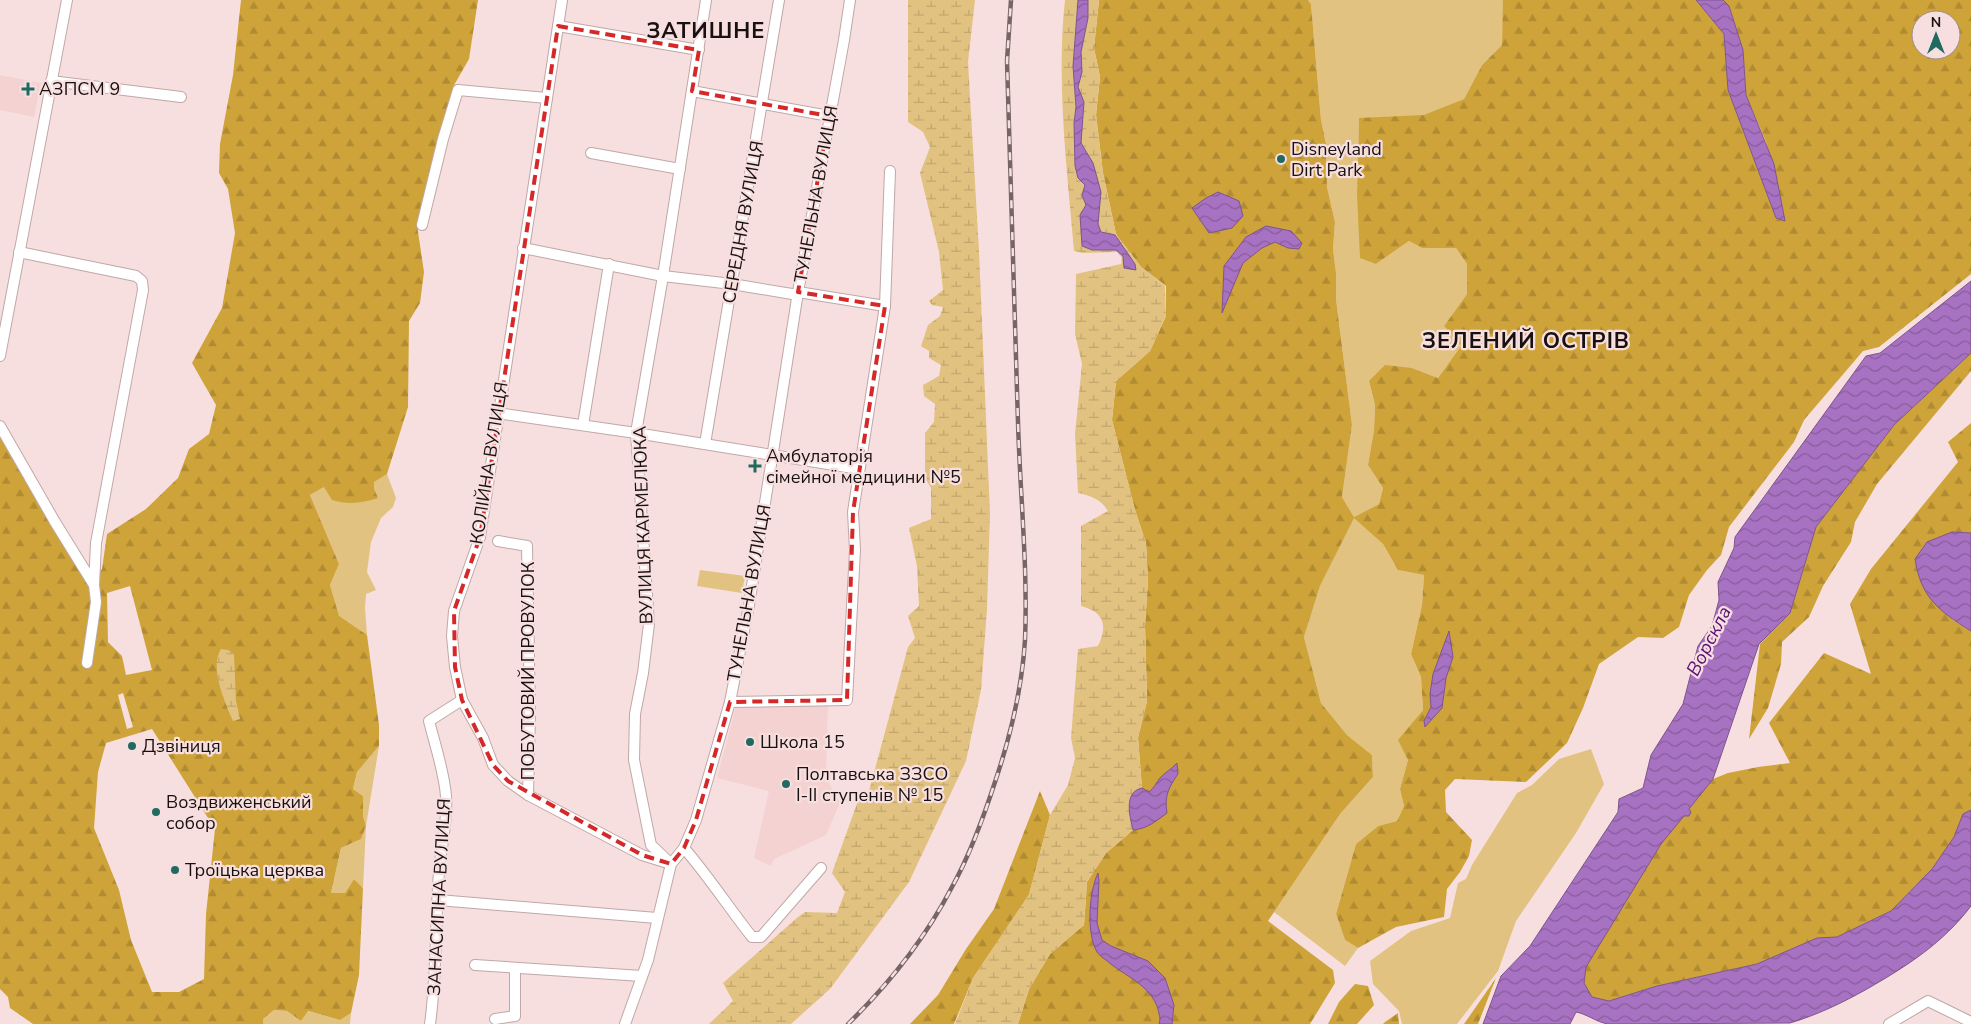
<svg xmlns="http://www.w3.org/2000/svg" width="1971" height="1024" viewBox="0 0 1971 1024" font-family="'Nunito Sans',sans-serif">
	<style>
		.built { fill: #f3d2d1 }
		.green { fill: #e2c280 }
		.forest { fill: url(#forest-firs); fill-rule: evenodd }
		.wetland { fill: url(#wetland-marsh) }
		.water { fill: url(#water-waves); stroke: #7d558d }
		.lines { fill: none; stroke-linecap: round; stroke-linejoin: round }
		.minor-casing { stroke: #bfa8a7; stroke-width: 12 }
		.minor { stroke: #fff; stroke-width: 10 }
		.rail-casing { stroke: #756665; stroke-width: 4.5 }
		.rail { stroke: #f8dfdf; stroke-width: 2.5; stroke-dasharray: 8; stroke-linecap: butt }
		.marked { fill: none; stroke: #d62828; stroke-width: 4; stroke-dasharray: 10 6; stroke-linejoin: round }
		.poi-dot { fill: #216a61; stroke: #f8dfdf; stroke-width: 2 }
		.labels { text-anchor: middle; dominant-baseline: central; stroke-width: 4.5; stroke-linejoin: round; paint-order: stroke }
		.poi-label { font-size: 18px; fill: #191110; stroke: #f8dfdf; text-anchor: start }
		.street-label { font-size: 18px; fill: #191110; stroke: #f8dfdf }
		.water-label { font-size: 19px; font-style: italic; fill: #5a1276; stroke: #f8dfdf }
		.district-label { font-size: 22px; font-weight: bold; letter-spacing: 1px; fill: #191110; stroke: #f8dfdf }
	</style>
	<defs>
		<pattern id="forest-firs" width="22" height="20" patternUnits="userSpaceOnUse" patternTransform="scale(1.25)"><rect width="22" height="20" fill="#cea339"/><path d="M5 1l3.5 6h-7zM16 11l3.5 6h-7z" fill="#b08b31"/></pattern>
		<pattern id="wetland-marsh" width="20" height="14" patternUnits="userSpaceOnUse" patternTransform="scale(1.25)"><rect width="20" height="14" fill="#e2c280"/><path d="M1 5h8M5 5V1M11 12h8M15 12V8" fill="none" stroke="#c1a66e"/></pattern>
		<pattern id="water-waves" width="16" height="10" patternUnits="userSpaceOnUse" patternTransform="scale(1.25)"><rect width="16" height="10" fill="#a872c2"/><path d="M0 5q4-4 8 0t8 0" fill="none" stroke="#885c9c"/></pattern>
	</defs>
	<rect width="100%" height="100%" fill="#f8dfdf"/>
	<g class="built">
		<polygon points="0,75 41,83 34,117 0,110"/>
		<polygon points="828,704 826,777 840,803 826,835 774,859 771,866 754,858 769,791 717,778 736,706"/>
	</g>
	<g class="green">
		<polygon points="1308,0 1503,0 1504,4 1502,45 1482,65 1464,99 1424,116 1359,119 1357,193 1376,264 1409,241 1422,248 1456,248 1467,264 1467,294 1444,326 1461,346 1438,378 1412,368 1369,381 1375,405 1374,430 1368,465 1383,488 1379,504 1354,517 1383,544 1398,570 1424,575 1422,605 1411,654 1421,677 1423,710 1399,740 1408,760 1400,789 1404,806 1397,821 1378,826 1356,844 1336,914 1345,940 1358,948 1345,966 1274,912 1340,814 1373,777 1372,755 1347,735 1321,703 1304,637 1320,586 1354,517 1342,497 1352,425 1336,299 1336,273 1333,249 1335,222 1327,187 1326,144 1321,120 1311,4"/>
		<polygon points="387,474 396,498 393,507 381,518 371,542 367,572 376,590 366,594 365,608 367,635 339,617 330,585 339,564 310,495 324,487 374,489 373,482"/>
		<polygon points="700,570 745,576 742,593 697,586"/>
		<polygon points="379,746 366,826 363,888 354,879 345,893 331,893 341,848 361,839 366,826 363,816 363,796 353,789 357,772"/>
		<polygon points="1591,749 1604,784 1576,833 1516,921 1498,971 1457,1024 1402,1024 1399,1011 1373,984 1370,961 1411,931 1450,918 1458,883 1466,879 1472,865 1517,793 1532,785 1559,759"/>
		<polygon points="274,1010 287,1011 301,1021 307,1011 340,1020 351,1013 350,1024 263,1024 263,1019"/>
	</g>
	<g class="forest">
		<path d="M 241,0 L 478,0 L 469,59 L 453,87 L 417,225 L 424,272 L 420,303 L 409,321 L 408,407 L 387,474 L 374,482 L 374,489 L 378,498 C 363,503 348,505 332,500 L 324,487 L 310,495 L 339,564 L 330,585 L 339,616 L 367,635 L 379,725 L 379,746 L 357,772 L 353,789 L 363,796 L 363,816 L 366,826 L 361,839 L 341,848 L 331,893 L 345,893 L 354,879 L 363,888 L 359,975 L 351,1013 L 340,1020 L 308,1011 L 301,1021 L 287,1011 L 274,1010 L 263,1019 L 263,1024 L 33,1024 L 10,1008 L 8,997 L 0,989 L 0,434 L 89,586 L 102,569 L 107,534 L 146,509 L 178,478 L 189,449 L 209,434 L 216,405 L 192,363 L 222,308 L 235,233 L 228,189 L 219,173 L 220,144 L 233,75 ZM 130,586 L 152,670 L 126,675 L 122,656 L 108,642 L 107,593 ZM 123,693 L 133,727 L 127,729 L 118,695 ZM 152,729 L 215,829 L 206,914 L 204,979 L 179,992 L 152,992 L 131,940 L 119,890 L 94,828 L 98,772 L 106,743 Z"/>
		<path d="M 1099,0 L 1308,0 L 1311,4 L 1321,120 L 1326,144 L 1327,187 L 1335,222 L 1333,249 L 1336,273 L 1336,299 L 1352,425 L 1342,497 L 1354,517 L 1379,504 L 1383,488 L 1368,465 L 1374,430 L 1375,405 L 1369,381 L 1385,365 L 1412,368 L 1438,378 L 1461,346 L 1444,326 L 1467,294 L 1467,264 L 1456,248 L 1422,248 L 1409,241 L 1376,264 L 1360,258 L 1357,193 L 1359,118 L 1424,115 L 1464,99 L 1482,65 L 1502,45 L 1503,0 L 1696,0 L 1724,34 L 1728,90 L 1776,218 L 1784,221 L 1766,142 L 1746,95 L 1743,50 L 1729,6 L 1723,0 L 1971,0 L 1971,274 L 1879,347 L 1863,351 L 1804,420 L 1794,442 L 1729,527 L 1721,555 L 1707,570 L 1689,595 L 1679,627 L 1663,638 L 1638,637 L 1599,664 L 1583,708 L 1567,743 L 1526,782 L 1455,779 L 1445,790 L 1446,812 L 1472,840 L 1469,856 L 1460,872 L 1447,889 L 1444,917 L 1396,927 L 1358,948 L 1345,940 L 1336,914 L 1356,844 L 1378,826 L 1397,821 L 1404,806 L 1400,789 L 1408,760 L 1398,740 L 1423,710 L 1421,677 L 1411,654 L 1422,605 L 1424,575 L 1398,570 L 1383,544 L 1354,518 L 1320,586 L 1304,637 L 1321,703 L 1347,735 L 1372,755 L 1373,777 L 1340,814 L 1268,921 L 1333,970 L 1335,983 L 1310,1024 L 1018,1024 L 1029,989 L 1050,954 L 1084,925 L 1087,882 L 1106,853 L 1133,830 C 1128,812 1126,806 1137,789 L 1142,788 L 1138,738 L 1147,701 L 1145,625 L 1148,581 L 1146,543 L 1135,510 L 1112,420 L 1116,381 L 1150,351 L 1166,316 L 1166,286 L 1141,267 L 1116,234 L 1103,173 L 1096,115 L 1100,77 L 1094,48 ZM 1921,20 L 1951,20 L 1951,50 L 1921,50 Z"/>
		<polygon points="1971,353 1971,371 1877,484 1855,522 1851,542 1823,586 1809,617 1782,642 1781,664 1768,708 1749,739 1760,644 1790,613 1816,527 1894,425"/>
		<polygon points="1971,423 1971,533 1952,532 1952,619 1971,631 1971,810 1963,815 1954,837 1932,869 1891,911 1837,937 1817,939 1757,964 1657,986 1609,1001 1592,997 1584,983 1585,967 1661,844 1713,779 1728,773 1758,767 1790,763 1769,723 1824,653 1871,674 1850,604 1871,569 1958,462 1948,442"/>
		<polygon points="1040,791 1050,815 1029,895 973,978 954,1024 910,1024 938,995 966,949 994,909"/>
		<polygon points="1496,978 1478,1024 1464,1024"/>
		<polygon points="1355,984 1368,986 1374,1005 1357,1024 1328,1024 1339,1002"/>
		<polygon points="1398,1013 1399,1024 1383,1024 1385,1022"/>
	</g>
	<g class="wetland">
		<polygon points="908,0 975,0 968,62 979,251 990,514 987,609 981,690 966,761 909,882 830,989 791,1024 709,1024 733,1001 723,983 798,917 805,912 837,913 845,892 832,873 859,798 869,791 908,647 915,638 908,616 919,606 917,566 909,528 931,519 931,488 925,478 925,433 934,422 935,404 924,396 923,385 939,376 941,365 929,358 929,351 921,346 928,325 940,316 943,307 932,305 929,301 943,290 939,252 920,173 930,147 923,132 908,122"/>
		<path d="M 1065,0 L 1099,0 L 1094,48 L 1100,77 L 1096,115 L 1103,173 L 1116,234 L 1141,267 L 1165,286 L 1166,316 L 1150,351 L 1116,381 L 1112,420 L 1135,510 L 1146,543 L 1148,581 L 1145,625 L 1147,701 L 1138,738 L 1142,788 L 1137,789 C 1126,806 1128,812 1133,830 L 1106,853 L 1087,882 L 1084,925 L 1050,954 L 1029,989 L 1018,1024 L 955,1024 L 973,978 L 1029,894 L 1050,815 L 1068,785 L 1075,758 L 1071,738 L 1078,649 L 1098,646 C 1108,625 1104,612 1081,606 L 1081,526 L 1108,511 C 1101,499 1091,496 1078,493 L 1075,434 L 1082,364 L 1075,334 L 1076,274 L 1121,264 L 1122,258 L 1117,252 L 1083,253 L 1074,251 C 1067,170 1056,81 1065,0 Z"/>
		<path d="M 221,649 L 228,650 L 234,654 L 236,701 L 240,719 L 233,721 C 225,702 209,668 221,649 Z"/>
	</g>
	<g class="water">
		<polygon points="1078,0 1088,0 1088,18 1081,52 1082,72 1078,87 1084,102 1081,143 1093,163 1101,192 1098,224 1101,232 1115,235 1135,264 1136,270 1124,268 1123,256 1116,250 1092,250 1082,246 1080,215 1086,205 1082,195 1085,185 1078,178 1075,166 1074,123 1076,107 1073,66"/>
		<polygon points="1696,0 1723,0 1729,6 1743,50 1746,95 1774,164 1785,221 1776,218 1728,90 1724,34"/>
		<polygon points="1218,192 1239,201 1243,216 1232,228 1209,233 1192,208 1206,198"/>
		<polygon points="1266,226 1291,231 1302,243 1299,249 1288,248 1275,242 1262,248 1243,263 1222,313 1224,266 1246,237"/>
		<path d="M 1971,281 L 1971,353 L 1894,425 L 1816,527 L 1790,613 L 1759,644 L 1713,779 L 1689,809 L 1691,812 L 1689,816 L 1684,816 L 1661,844 L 1586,967 L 1584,983 L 1592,997 L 1609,1001 L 1657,986 L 1757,964 L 1817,938 L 1837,937 L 1891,911 L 1932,869 L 1954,837 L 1963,814 L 1971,810 L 1971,906 C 1943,943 1907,966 1867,989 C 1842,1003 1817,1015 1790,1023 L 1608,1024 C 1596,1022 1587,1014 1576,1012 L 1570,1024 L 1483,1024 L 1501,976 L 1530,946 L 1618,812 L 1619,799 L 1643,788 L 1651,755 L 1683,704 L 1698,646 L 1712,626 L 1719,600 L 1718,582 L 1734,548 L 1735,537 L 1866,356 L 1880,353 Z"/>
		<path d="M 1952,532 L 1971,533 L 1971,631 C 1939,611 1921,598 1915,559 L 1927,542 Z"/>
		<polygon points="1449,631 1453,657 1446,678 1442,708 1425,727 1424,721 1431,707 1430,694 1433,674"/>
		<path d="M 1177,763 L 1178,774 C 1169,787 1164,796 1167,813 C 1156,821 1147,829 1133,830 C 1130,817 1123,792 1142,788 L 1149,792 C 1154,788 1156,783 1160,778 C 1164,773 1172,769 1177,763 Z"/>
		<path d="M 1098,873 L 1099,881 L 1097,923 L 1102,940 L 1111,946 L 1148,961 L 1165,978 L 1174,1005 L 1172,1024 L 1159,1024 C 1161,1018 1159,1015 1158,1009 C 1150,984 1124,976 1106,960 C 1103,958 1099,955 1097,952 C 1086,933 1089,892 1098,873 Z"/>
	</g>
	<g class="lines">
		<g class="minor-casing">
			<g id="minor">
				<polyline points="562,0 480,537 454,611 452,636 455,667 462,700 483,738 493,765 508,781 528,795 642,855 671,864"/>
				<polyline points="558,26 699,50"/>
				<polyline points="51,81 181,97"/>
				<polyline points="692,91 829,116"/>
				<polyline points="591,153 680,169"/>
				<polyline points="422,225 443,139 458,90 547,98"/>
				<polyline points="523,248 663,276 732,284 798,295"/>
				<polyline points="19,252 136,276 142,281 143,290 96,543 94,585 96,602 87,663"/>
				<polyline points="798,292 885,306"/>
				<polyline points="0,356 67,0"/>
				<polyline points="497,413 636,433 859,469"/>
				<polyline points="583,425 609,264"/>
				<polyline points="0,426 55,522 94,585"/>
				<polyline points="705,444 779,0"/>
				<polyline points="498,541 527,546 530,715 528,795"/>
				<polyline points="730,702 847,700 855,550 853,512 885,306 890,171"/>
				<path d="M 684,848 C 709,877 729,908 752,937 L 761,937 L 821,868"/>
				<polyline points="669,862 651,845 634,760 635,714 643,673 649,624 636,433 663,276 706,0"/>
				<polyline points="438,900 657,918"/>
				<polyline points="475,965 642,976"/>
				<polyline points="495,1019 515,1016 515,968"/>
				<path d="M 430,1024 C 437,974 435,922 439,872 C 441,846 448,822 446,796 C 444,771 435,745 429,721 L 462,700"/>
				<polyline points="625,1024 648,960 671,864 684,848 696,820 730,702 749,605 798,292 844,40 850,0"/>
				<polyline points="1889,1024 1928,1001 1971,1022"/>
			</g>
		</g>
		<use href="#minor" class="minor"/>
		<g class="rail-casing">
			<path id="rail" d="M 848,1024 C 888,985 926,937 952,887 C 971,853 984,816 996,779 C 1011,734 1022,688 1025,640 C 1028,567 1020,495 1018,422 C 1014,302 1011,182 1007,61 L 1011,0"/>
		</g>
		<use href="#rail" class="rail"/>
	</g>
	<path class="marked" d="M 558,26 L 699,50 L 692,91 L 829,116 L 798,292 L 885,306 L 853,512 L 847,700 L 730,702 L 696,820 L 684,848 L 671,864 L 642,855 L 508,781 L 493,765 L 462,700 L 455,667 L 454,611 L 480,537 Z"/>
	<g class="poi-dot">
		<path d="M25.5 81.5h5v5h5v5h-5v5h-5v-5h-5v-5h5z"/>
		<circle cx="1281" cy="159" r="5"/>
		<path d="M752.5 458.5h5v5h5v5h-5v5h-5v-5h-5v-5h5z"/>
		<circle cx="750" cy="742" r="5"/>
		<circle cx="132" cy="746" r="5"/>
		<circle cx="786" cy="784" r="5"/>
		<circle cx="156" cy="812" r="5"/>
		<circle cx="175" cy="870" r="5"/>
	</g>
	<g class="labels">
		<g class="poi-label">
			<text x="39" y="89">АЗПСМ 9</text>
			<text x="1291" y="149">Disneyland<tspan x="1291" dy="21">Dirt Park</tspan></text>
			<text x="766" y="456">Амбулаторія<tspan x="766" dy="21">сімейної медицини №5</tspan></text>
			<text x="760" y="742">Школа 15</text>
			<text x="142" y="746">Дзвіниця</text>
			<text x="796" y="774">Полтавська ЗЗСО<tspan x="796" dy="21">І-ІІ ступенів № 15</tspan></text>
			<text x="166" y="802">Воздвиженський<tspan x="166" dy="21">собор</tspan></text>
			<text x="185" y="870">Троїцька церква</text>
		</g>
		<g class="street-label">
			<text transform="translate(816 194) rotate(-80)">ТУНЕЛЬНА ВУЛИЦЯ</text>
			<text transform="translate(743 222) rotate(-80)">СЕРЕДНЯ ВУЛИЦЯ</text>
			<text transform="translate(489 463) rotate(-81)">КОЛІЙНА ВУЛИЦЯ</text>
			<text transform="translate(643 525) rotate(-92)">ВУЛИЦЯ КАРМЕЛЮКА</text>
			<text transform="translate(749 593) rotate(-80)">ТУНЕЛЬНА ВУЛИЦЯ</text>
			<text transform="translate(528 671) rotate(-90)">ПОБУТОВИЙ ПРОВУЛОК</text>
			<text transform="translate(439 897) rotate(-87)">ЗАНАСИПНА ВУЛИЦЯ</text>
		</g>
		<g class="water-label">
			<text transform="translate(1709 641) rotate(-63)">Ворскла</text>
		</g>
		<g class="district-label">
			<text x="706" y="31">ЗАТИШНЕ</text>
			<text x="1526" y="341">ЗЕЛЕНИЙ ОСТРІВ</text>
		</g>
	</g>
	<g transform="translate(1936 35)"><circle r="24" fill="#f8dfdf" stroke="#9f8d8c"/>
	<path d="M0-4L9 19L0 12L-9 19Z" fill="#216a61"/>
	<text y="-8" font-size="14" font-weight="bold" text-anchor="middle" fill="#191110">N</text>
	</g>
</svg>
